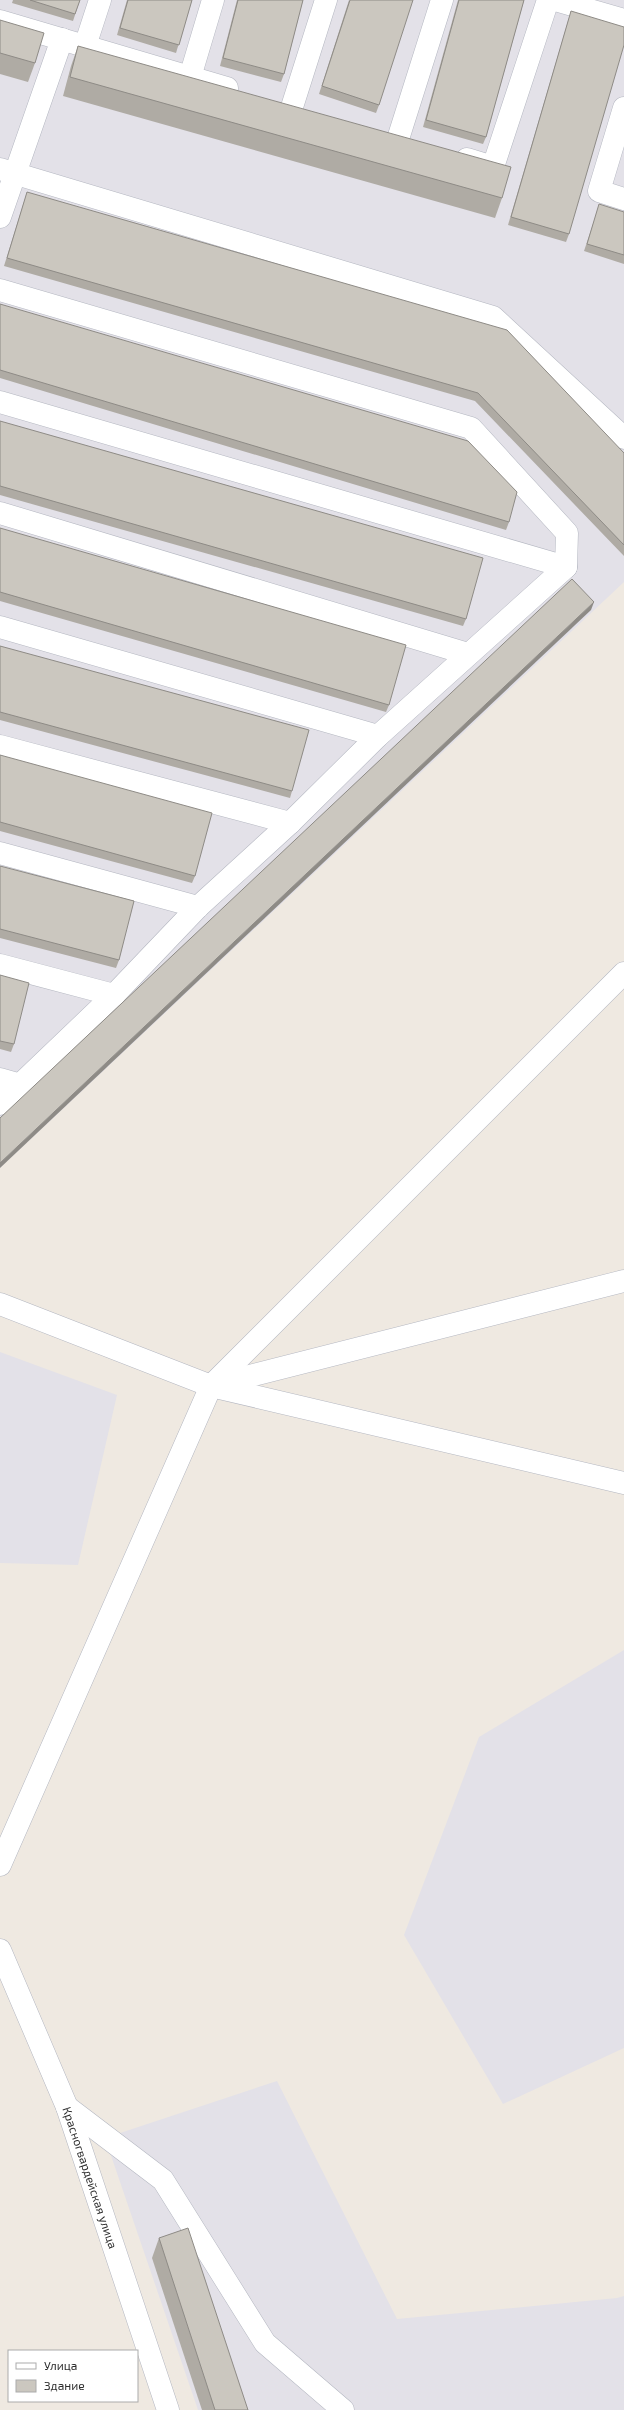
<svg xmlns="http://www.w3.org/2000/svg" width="624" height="2410" viewBox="0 0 624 2410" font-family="'Exo 2',sans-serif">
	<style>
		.industrial { fill: #e3e1e8 }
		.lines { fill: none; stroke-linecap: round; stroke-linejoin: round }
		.minor-casing { stroke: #b4b7c1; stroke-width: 23 }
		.minor { stroke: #fff; stroke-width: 22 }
		.wall { fill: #afaba4 }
		.shaded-wall { fill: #8e8b86 }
		.building { fill: #cbc7bf; stroke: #8e8b86 }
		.labels { text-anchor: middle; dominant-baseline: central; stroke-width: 3; stroke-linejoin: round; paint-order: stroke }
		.street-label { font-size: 12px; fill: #2e2e2e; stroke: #fff }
	</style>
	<rect width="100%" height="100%" fill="#efe9e1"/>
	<g class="industrial">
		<polygon points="0,0 624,0 624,582 0,1168"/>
		<polygon points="0,1352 117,1395 78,1565 0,1563"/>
		<polygon points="624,1650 624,2048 503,2104 404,1935 479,1737"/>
		<polygon points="277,2081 397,2319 617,2298 624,2296 624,2410 198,2410 105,2138"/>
	</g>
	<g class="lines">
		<g class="minor-casing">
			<g id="minor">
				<polyline points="555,0 624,20"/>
				<polyline points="0,21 227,88"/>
				<polyline points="85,46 100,0"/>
				<polyline points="190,77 213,0"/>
				<polyline points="292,107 326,0"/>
				<polyline points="624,108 599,191 624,199"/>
				<polyline points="398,139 442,0"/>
				<polyline points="467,159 493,167 548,0"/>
				<polyline points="0,169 493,317 624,438"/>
				<polyline points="0,217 62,39"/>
				<polyline points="0,290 471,428 567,533 566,567 378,736 290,823 198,907 114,995 0,1104"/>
				<polyline points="0,402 566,567"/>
				<polyline points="0,513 468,654"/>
				<polyline points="0,627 378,736"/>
				<polyline points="0,746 290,823"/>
				<polyline points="0,853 198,907"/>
				<polyline points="0,965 114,995"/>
				<polyline points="0,1079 21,1085"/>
				<polyline points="0,1304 211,1386 624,1483"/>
				<polyline points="214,1385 624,1281"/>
				<polyline points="0,1865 211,1386 624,973"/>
				<path id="s1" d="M 0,1950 L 67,2107 L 168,2410"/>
				<polyline points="67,2107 163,2180 265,2343 343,2410"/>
			</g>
		</g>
		<use href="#minor" class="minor"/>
	</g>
	<g class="wall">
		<polygon points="13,0 80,0 73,21 12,3"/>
		<polygon points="127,0 192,0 176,53 117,35"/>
		<polygon points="237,0 303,0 284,74 281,82 220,66"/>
		<polygon points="349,0 379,105 376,113 319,94"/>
		<polygon points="458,0 524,0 486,137 483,144 423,127"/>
		<polygon points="571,11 569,234 566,242 508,225"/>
		<polygon points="0,20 35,63 28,82 0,74"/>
		<polygon points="78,46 502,198 495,218 63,96 71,66"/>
		<polygon points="27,192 624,453 624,556 475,401 4,266"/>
		<polygon points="597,212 624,212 624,264 584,251"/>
		<polygon points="0,304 509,522 506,530 0,378"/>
		<polygon points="0,421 466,619 463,626 0,495"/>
		<polygon points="0,528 389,705 386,712 0,601"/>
		<polygon points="0,646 292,791 290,798 0,720"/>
		<polygon points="0,755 195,876 192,883 0,831"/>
		<polygon points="0,866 119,960 116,968 0,938"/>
		<polygon points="0,975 14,1044 11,1052 0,1049"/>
		<polygon points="159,2238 248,2410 202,2410 152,2258"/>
	</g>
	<polygon class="shaded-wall" points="594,602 591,610 0,1168 0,1163"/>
	<g class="building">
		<polygon points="30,0 80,0 75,14"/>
		<polygon points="128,0 192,0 179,45 120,28"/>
		<polygon points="238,0 303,0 284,74 223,58"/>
		<polygon points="350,0 413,0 379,105 322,86"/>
		<polygon points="459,0 524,0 486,137 426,120"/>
		<polygon points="571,11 624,27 624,45 569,234 511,217"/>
		<polygon points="0,20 44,33 35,63 0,53"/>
		<polygon points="78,46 511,167 502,198 70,77"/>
		<polygon points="27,192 507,330 624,453 624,545 478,393 7,258"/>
		<polygon points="599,204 624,212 624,255 587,244"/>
		<polygon points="0,304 468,441 517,492 509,522 0,370"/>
		<polygon points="0,421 483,558 466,619 0,486"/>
		<polygon points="0,528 406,645 389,705 0,592"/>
		<polygon points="572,579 594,602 0,1163 0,1118"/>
		<polygon points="0,646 309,730 292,791 0,712"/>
		<polygon points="0,755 212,813 195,876 0,822"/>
		<polygon points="0,866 134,901 119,960 0,929"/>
		<polygon points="0,975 29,983 14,1044 0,1041"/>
		<polygon points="188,2228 248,2410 215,2410 159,2238"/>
	</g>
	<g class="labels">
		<g class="street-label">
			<text stroke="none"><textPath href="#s1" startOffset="245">Красногвардейская улица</textPath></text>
		</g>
	</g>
	<rect x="8" y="2350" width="130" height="52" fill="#ffffff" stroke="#ababab"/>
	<rect x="16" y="2363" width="20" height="6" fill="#ffffff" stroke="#ababab"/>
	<text x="44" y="2370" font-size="12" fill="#2e2e2e">Улица</text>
	<rect x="16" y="2380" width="20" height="12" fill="#cbc7bf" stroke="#ababab"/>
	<text x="44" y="2390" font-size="12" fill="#2e2e2e">Здание</text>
</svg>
